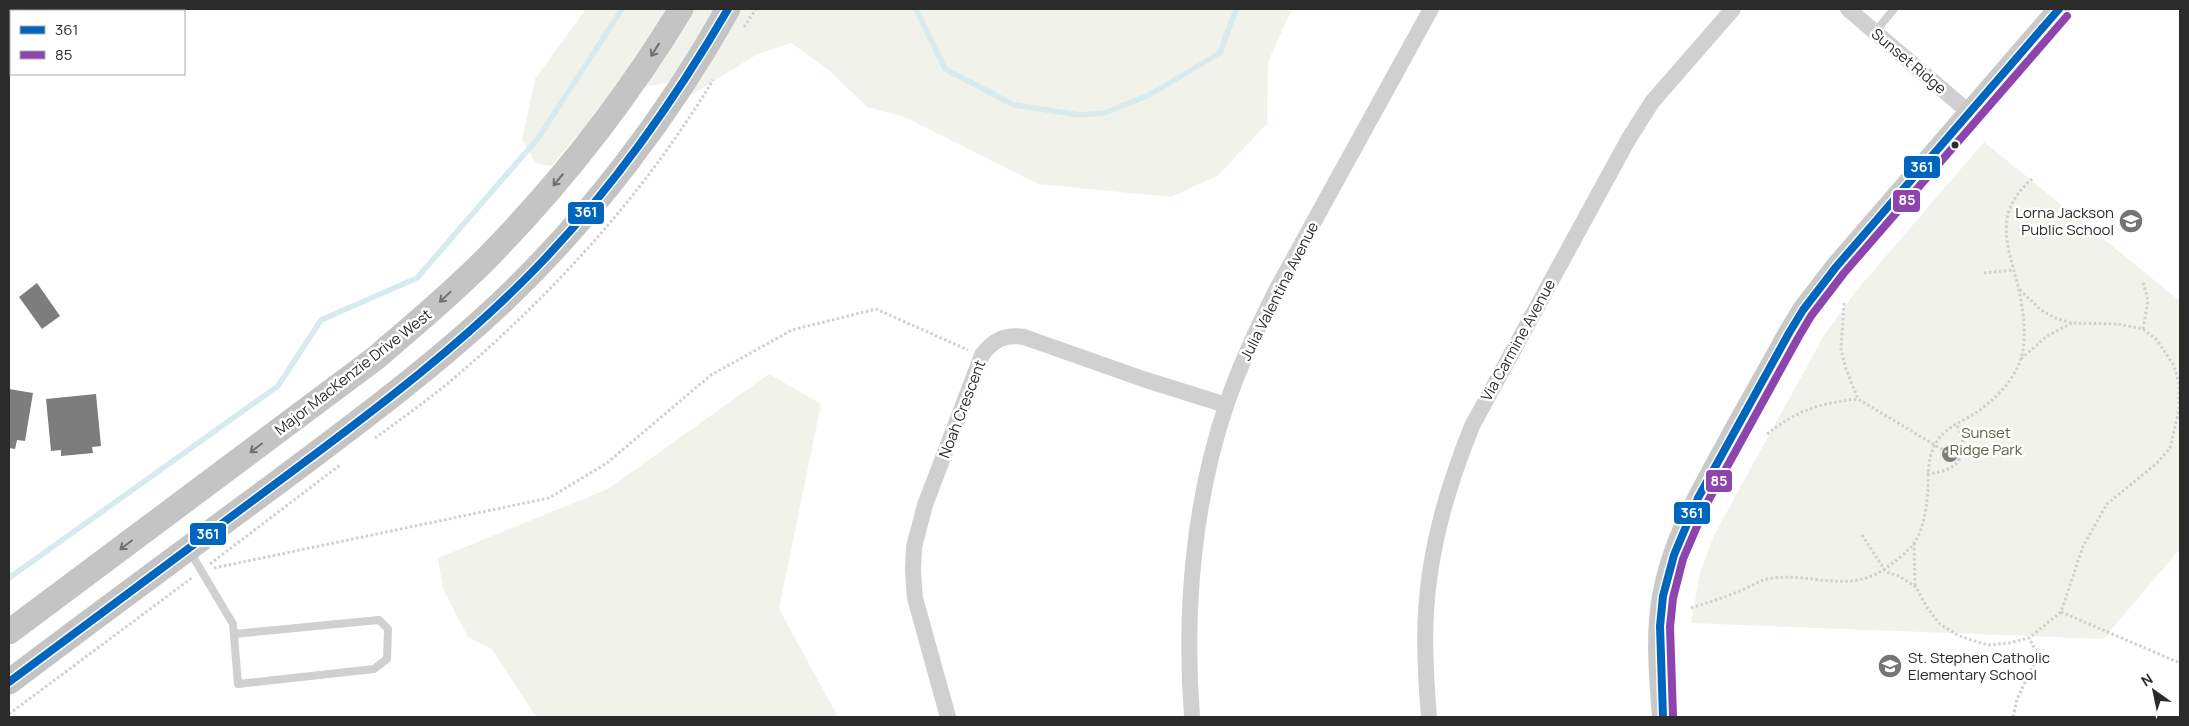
<svg xmlns="http://www.w3.org/2000/svg" width="2189" height="726" viewBox="0 0 2189 726" font-family="Manrope,sans-serif">
	<style>
		.green { fill: #f1f3ea }
		.lines { fill: none; stroke-linecap: round; stroke-linejoin: round }
		.stream { stroke: #d7ebef; stroke-width: 5.5 }
		.building { fill: #7d7d7d }
		.path { stroke: #d0d0d0; stroke-width: 3; stroke-dasharray: 2.5 2.5; stroke-linecap: butt }
		.lane { stroke: #d0d0d0; stroke-width: 8 }
		.street { stroke: #d0d0d0; stroke-width: 16 }
		.secondary { stroke: #c9c9c9; stroke-width: 22 }
		.primary { stroke: #c4c4c4; stroke-width: 25 }
		.bus-1-casing { stroke: #fff; stroke-width: 11 }
		.bus-2-casing { stroke: #fff; stroke-width: 11 }
		.bus-1 { stroke: #0065bd; stroke-width: 8 }
		.bus-2 { stroke: #8e44ad; stroke-width: 8 }
		.oneway { stroke: #707070 }
		.bus-dot { fill: #2b2b2b; stroke: #fff; stroke-width: 2 }
		.labels { text-anchor: middle; dominant-baseline: central; stroke-width: 5; stroke-linejoin: round; paint-order: stroke }
		.street-label { font-size: 15px; fill: #2b2b2b; stroke: #fff }
		.poi-label { font-size: 15px; fill: #2b2b2b; stroke: #fff; text-anchor: end }
		.park-label { font-size: 15px; fill: #58643c; stroke: #fff }
		.line-badge { stroke: #fff; stroke-width: 2 }
		.badge-label { font-size: 14px; text-anchor: middle; font-weight: bold; fill: #fff }
	</style>
	<rect width="100%" height="100%" fill="#fff"/>
	<g class="green">
		<polygon points="586,9 1292,9 1268,62 1267,124 1217,176 1171,197 1038,184 905,117 867,107 829,70 791,43 756,55 693,94 669,83 639,87 597,113 551,166 536,163 522,140 535,79"/>
		<polygon points="1984,142 2180,301 2180,549 2103,639 1691,623 1700,573 1714,535 1823,337 1856,291"/>
		<polygon points="769,374 821,404 779,609 838,717 536,717 492,649 468,637 443,589 438,558 608,489"/>
	</g>
	<g class="lines">
		<g class="stream">
			<polyline points="916,9 945,69 1014,105 1080,115 1104,113 1149,95 1220,53 1236,9"/>
			<polyline points="9,578 278,386 321,320 417,278 539,137 622,9"/>
		</g>
	</g>
	<g class="building">
		<polygon points="37,283 60,316 42,329 19,297"/>
		<polygon points="9,389 33,393 25,441 17,440 15,449 9,448"/>
		<polygon points="96,394 101,446 92,447 93,453 61,456 61,450 51,451 46,399"/>
		<circle cx="1950" cy="454" r="8"/>
	</g>
	<g class="lines">
		<g class="path">
			<polyline points="744,27 756,9"/>
			<polyline points="1984,273 2014,270"/>
			<polyline points="1844,303 1841,350 1846,369 1858,399 1960,460"/>
			<polyline points="2143,329 2148,300 2143,282"/>
			<polyline points="2021,359 2047,336 2072,323"/>
			<path d="M 1767,434 C 1798,410 1820,403 1858,399"/>
			<path d="M 375,438 C 401,419 428,400 453,379 C 554,293 645,193 713,80"/>
			<path d="M 1927,474 C 1961,471 1972,453 1956,423"/>
			<polyline points="1862,535 1884,569 1889,573 1899,576 1916,587 1926,606 1940,624 1959,636 1988,645 2009,643 2029,638 2061,612 2083,546 2107,504 2157,463 2170,448 2179,410 2179,383 2174,366 2157,340 2143,329 2118,324 2072,323 2055,318 2041,310 2018,288"/>
			<polyline points="1914,543 1915,586"/>
			<polyline points="210,564 340,465"/>
			<polyline points="214,568 549,498 607,463 711,375 792,330 876,309 968,350"/>
			<path d="M 1691,608 C 1709,602 1727,597 1744,589 C 1754,585 1762,579 1772,578 C 1810,573 1849,593 1883,570 C 1891,565 1910,550 1915,542 C 1924,527 1927,506 1928,488 C 1928,473 1928,456 1936,443 C 1945,427 1962,422 1977,412 C 2001,395 2022,372 2024,342 C 2025,323 2022,304 2018,286 C 2007,243 1993,213 2032,179"/>
			<polyline points="2061,612 2180,663"/>
			<polyline points="9,714 193,577"/>
			<polyline points="2013,717 2017,699 2036,660 2037,653 2029,638"/>
		</g>
		<g class="lane">
			<polyline points="1875,32 1894,9"/>
			<polyline points="189,550 233,624 238,684 374,669 387,659 388,629 379,620 234,634"/>
		</g>
		<g class="street">
			<polyline points="1848,9 1970,113"/>
			<path d="M 948,717 L 915,598 L 913,571 L 914,547 L 925,505 L 982,355 C 993,340 1005,334 1024,337 L 1146,380 L 1226,405"/>
			<path d="M 1192,717 C 1184,613 1193,502 1227,403 C 1241,362 1259,324 1279,285 L 1431,9"/>
			<path d="M 1429,717 C 1426,682 1424,646 1426,611 C 1430,546 1448,486 1472,426 L 1628,140 L 1652,102 L 1733,9"/>
		</g>
		<path class="secondary" d="M 1663,717 C 1660,677 1656,636 1663,596 C 1673,540 1701,492 1728,443 C 1748,406 1769,370 1789,333 L 1803,310 L 1836,267 L 2059,9"/>
		<g class="primary">
			<path d="M 9,632 L 377,357 C 415,324 455,291 490,255 C 563,180 627,98 681,9"/>
			<path d="M 9,682 C 99,614 190,547 281,480 C 357,423 434,366 503,301 C 591,217 669,115 728,9"/>
		</g>
		<g class="bus-1-casing">
			<g id="bus-1">
				<path d="M 9,682 C 105,610 202,539 298,467 C 380,406 463,343 535,269 C 611,191 673,103 728,9"/>
				<polyline points="1663,717 1660,626 1663,596 1674,555 1698,498 1789,333 1803,310 1836,267 2059,9"/>
			</g>
		</g>
		<g class="bus-2-casing">
			<polyline id="bus-2" points="1673,716 1670,627 1673,598 1683,559 1707,503 1798,338 1811,316 1844,273 2067,16"/>
		</g>
		<use href="#bus-1" class="bus-1"/>
		<use href="#bus-2" class="bus-2"/>
	</g>
	<defs><path id="oneway-shaft" d="M-6 0H5M1.5-3L5.5 0L1.5 3" fill="none" stroke-width="1.6" stroke-linecap="round" stroke-linejoin="round" transform="scale(1.25)"/></defs>
	<g class="oneway">
		<use href="#oneway-shaft" transform="translate(655 50) rotate(122)"/>
		<use href="#oneway-shaft" transform="translate(558 180) rotate(130)"/>
		<use href="#oneway-shaft" transform="translate(445 297) rotate(137)"/>
		<use href="#oneway-shaft" transform="translate(256 448) rotate(143)"/>
		<use href="#oneway-shaft" transform="translate(126 545) rotate(143)"/>
	</g>
	<defs>
		<g id="school-disc" transform="scale(1.25)"><circle r="9.5" fill="#757575" stroke="#fff"/><path d="M0-5L7-2L0 1L-7-2ZM-4 1L0 2.5L4 1V4Q0 6-4 4Z" fill="#fff"/></g>
	</defs>
	<g fill-rule="evenodd">
		<use href="#school-disc" x="2131" y="221"/>
		<use href="#school-disc" x="1890" y="666"/>
	</g>
	<circle class="bus-dot" cx="1955" cy="145" r="4.5"/>
	<g class="labels">
		<g class="street-label">
			<text transform="translate(1909 61) rotate(40)">Sunset Ridge</text>
			<text transform="translate(1279 291) rotate(-63)">Julia Valentina Avenue</text>
			<text transform="translate(1518 340) rotate(-61)">Via Carmine Avenue</text>
			<text transform="translate(353 372) rotate(-38)">Major MacKenzie Drive West</text>
			<text transform="translate(962 409) rotate(-69)">Noah Crescent</text>
		</g>
		<g class="poi-label">
			<text x="2114" y="212">Lorna Jackson<tspan x="2114" dy="17">Public School</tspan></text>
			<text x="1908" y="657" text-anchor="start">St. Stephen Catholic<tspan x="1908" dy="17">Elementary School</tspan></text>
		</g>
		<g class="park-label">
			<text x="1986" y="432">Sunset<tspan x="1986" dy="17">Ridge Park</tspan></text>
		</g>
	</g>
	<g class="line-badge">
		<rect x="1903" y="155" width="38" height="24" rx="5" fill="#0065bd"/>
		<rect x="1892" y="189" width="29" height="24" rx="5" fill="#8e44ad"/>
		<rect x="567" y="201" width="38" height="24" rx="5" fill="#0065bd"/>
		<rect x="1705" y="469" width="28" height="24" rx="5" fill="#8e44ad"/>
		<rect x="1673" y="501" width="38" height="24" rx="5" fill="#0065bd"/>
		<rect x="189" y="522" width="38" height="24" rx="5" fill="#0065bd"/>
	</g>
	<g class="badge-label">
		<text x="1922" y="172">361</text>
		<text x="1907" y="205">85</text>
		<text x="586" y="217">361</text>
		<text x="1719" y="486">85</text>
		<text x="1692" y="518">361</text>
		<text x="208" y="539">361</text>
	</g>
	<rect width="2189" height="726" fill="none" stroke="#2b2b2b" stroke-width="20"/>
	<rect x="10" y="10" width="175" height="65" fill="#ffffff" stroke="#aaaaaa"/>
	<rect x="20" y="26" width="25" height="8" fill="#0065bd" stroke="#aaaaaa"/>
	<text x="55" y="35" font-size="15" fill="#2b2b2b">361</text>
	<rect x="20" y="51" width="25" height="8" fill="#8e44ad" stroke="#aaaaaa"/>
	<text x="55" y="60" font-size="15" fill="#2b2b2b">85</text>
	<g transform="translate(2154 691) rotate(327)" stroke="#ffffff" stroke-width="4" paint-order="stroke">
	<path d="M0-4L9 19L0 12L-9 19Z" fill="#2b2b2b"/>
	<text y="-8" font-size="14" font-weight="bold" text-anchor="middle" fill="#2b2b2b">N</text>
	</g>
</svg>
